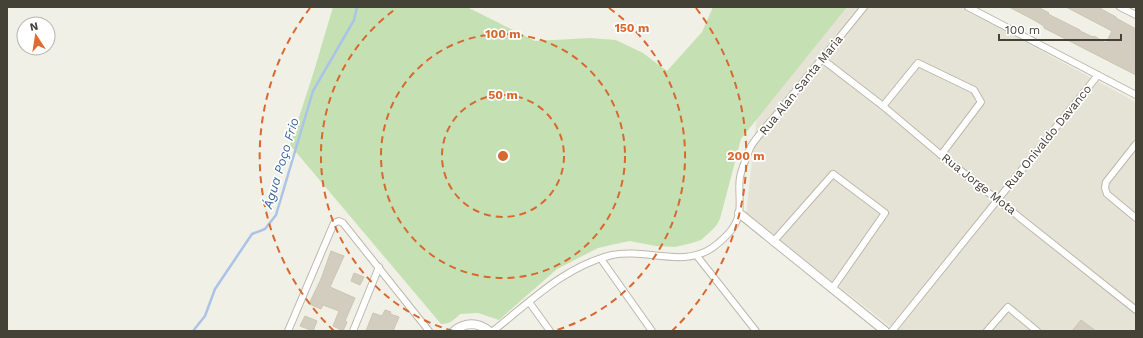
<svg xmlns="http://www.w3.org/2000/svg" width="1143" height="338" viewBox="0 0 1143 338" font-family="'Work Sans',sans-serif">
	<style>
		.residential { fill: #e5e3d6 }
		.green { fill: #c5e1b4 }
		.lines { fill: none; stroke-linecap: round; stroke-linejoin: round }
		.stream { stroke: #aac3e7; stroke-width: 2.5 }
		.building { fill: #d2cdbe; stroke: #cbc6b2 }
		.minor-casing { stroke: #bcb9ab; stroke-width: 8 }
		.tertiary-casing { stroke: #bcb9ab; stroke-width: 10 }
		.minor { stroke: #fff; stroke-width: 6 }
		.tertiary { stroke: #fff; stroke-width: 8 }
		.ring { fill: none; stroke: #d8682f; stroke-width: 2; stroke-dasharray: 7 5 }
		.labels { text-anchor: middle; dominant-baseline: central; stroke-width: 3.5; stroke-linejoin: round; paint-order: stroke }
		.street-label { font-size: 12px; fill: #444137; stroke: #fff }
		.water-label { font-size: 13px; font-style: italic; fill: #3d65a3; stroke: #fff }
		.centre { fill: #d8682f; stroke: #fff; stroke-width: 2 }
		.ring-label { font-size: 12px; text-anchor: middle; font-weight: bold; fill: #d8682f; stroke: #fff; stroke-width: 3.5; stroke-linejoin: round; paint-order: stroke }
	</style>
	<rect width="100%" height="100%" fill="#f1f0e7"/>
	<polygon class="residential" points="769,7 960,7 1136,102 1136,331 896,331 746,214"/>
	<path class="green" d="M 333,7 L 467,7 L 535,41 L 590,38 L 616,40 L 643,53 L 667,71 L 702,32 L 713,7 L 847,7 L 741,139 L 720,219 L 716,226 L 709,233 L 701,240 L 692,243 L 675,247 L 656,246 L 629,241 L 598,248 L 557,269 L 499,320 L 478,313 L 460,314 C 454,320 450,324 441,324 L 290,145 L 314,71 Z"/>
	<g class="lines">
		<polyline class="stream" points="193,331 205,316 215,289 252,234 265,229 276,215 313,91 354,20 357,7"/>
	</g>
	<g class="building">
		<polygon points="1009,7 1038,7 1049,13 1048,14 1080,30 1080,31 1093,37 1094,36 1106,43 1112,31 1066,7 1098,7 1105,11 1116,17 1116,18 1136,29 1136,75 1044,28 1044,26 1034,20"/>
		<polygon points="331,251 344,256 330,287 355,298 345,321 347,322 343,331 333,326 339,311 323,305 321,309 309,304 321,279"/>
		<polygon points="354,273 364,277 360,285 351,281"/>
		<polygon points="385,310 391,312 390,314 399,317 393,331 366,331 373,313 382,316"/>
		<polygon points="305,316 317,321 313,331 300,326"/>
		<polygon points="1081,320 1096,331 1072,331"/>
	</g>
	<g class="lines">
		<g class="minor-casing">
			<g id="minor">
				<polyline points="968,7 1136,95"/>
				<polyline points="1120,7 1136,15"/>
				<polyline points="822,59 883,106 941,155 1136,310"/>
				<polyline points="883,106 918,63 974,90 981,102 941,155"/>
				<polyline points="1136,144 1106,182 1105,188 1107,194 1136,218"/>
				<polyline points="773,242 833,174 885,213 832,289"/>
				<polyline points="697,256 756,331"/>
				<polyline points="601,259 652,331"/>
				<polyline points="529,302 550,331"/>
				<polyline points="288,331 334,223 339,221 343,223 429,331"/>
				<polyline points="353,331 379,267"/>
				<path d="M 493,331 C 530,302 565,266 612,255 C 645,248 683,268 712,248 C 723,240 737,227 739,213 C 741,201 738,188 740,177 C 742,167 747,157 750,148 C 755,138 774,118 782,108 C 809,74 837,41 864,7"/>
				<polyline points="892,331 1098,75"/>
				<polyline points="987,331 1008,307 1037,331"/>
			</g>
		</g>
		<g class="tertiary-casing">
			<g id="tertiary">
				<polyline points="739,213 885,331"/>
				<path d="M 454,331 C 465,322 478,322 489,331"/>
			</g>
		</g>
		<use href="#minor" class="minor"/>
		<use href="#tertiary" class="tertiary"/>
	</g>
	<g class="ring">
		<circle cx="503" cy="156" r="61"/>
		<circle cx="503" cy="156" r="122"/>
		<path d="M453 331A182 182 0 0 1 397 8M609 8A182 182 0 0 1 553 331"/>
		<path d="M334 331A243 243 0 0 1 310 8M696 8A243 243 0 0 1 672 331"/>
	</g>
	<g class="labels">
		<g class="street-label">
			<text transform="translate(801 85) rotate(-51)">Rua Alan Santa Maria</text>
			<text transform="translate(1048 137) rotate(-51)">Rua Onivaldo Davanco</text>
			<text transform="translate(979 184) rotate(38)">Rua Jorge Mota</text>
		</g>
		<g class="water-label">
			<text transform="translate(281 163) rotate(-73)">Água Poço Frio</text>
		</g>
	</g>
	<circle cx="503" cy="156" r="6" class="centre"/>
	<g class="ring-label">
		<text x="632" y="32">150 m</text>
		<text x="503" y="38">100 m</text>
		<text x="503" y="99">50 m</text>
		<text x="746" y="160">200 m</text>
	</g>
	<rect width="1143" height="338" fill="none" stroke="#444137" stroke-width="16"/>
	<g transform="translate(36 36) rotate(348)"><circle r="19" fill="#ffffff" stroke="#b4b3af"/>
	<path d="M0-3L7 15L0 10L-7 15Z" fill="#e06a2f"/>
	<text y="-6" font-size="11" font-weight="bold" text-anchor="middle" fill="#444137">N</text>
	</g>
	<path d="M999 34v6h122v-6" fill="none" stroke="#444137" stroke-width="2"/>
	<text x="1005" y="34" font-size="12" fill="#444137" stroke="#ffffff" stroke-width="3" paint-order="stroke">100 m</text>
</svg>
